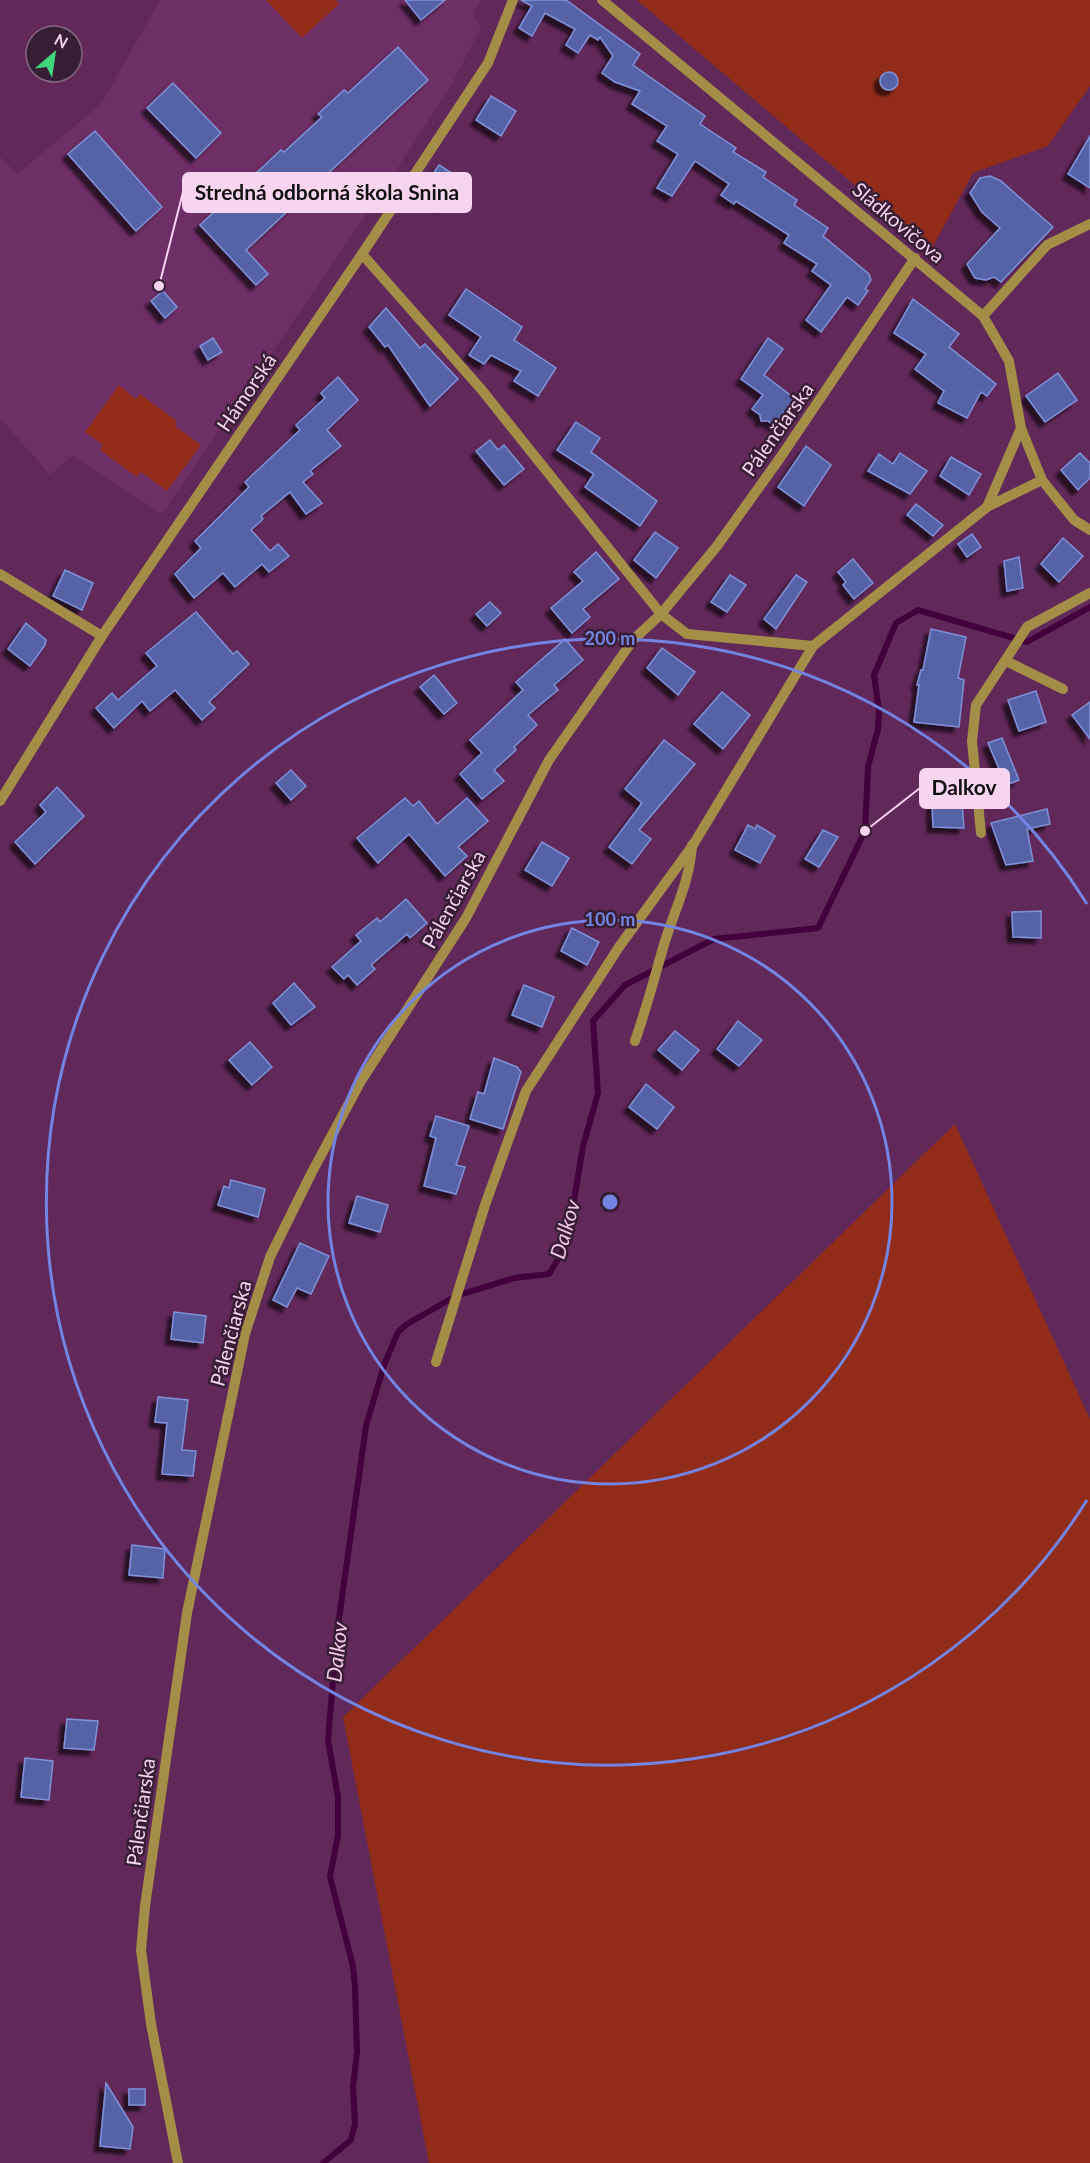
<svg xmlns="http://www.w3.org/2000/svg" width="1090" height="2163" viewBox="0 0 1090 2163" font-family="Lato,sans-serif">
	<style>
		.built { fill: #6e2e66 }
		.green { fill: #912c1a }
		.lines { fill: none; stroke-linecap: round; stroke-linejoin: round }
		.stream { stroke: #42003d; stroke-width: 6 }
		.building { fill: #5463a6; stroke: #7f91d8; stroke-width: 1.5; filter: url(#shadow) }
		.minor { stroke: #a48e47; stroke-width: 10 }
		.ring { fill: none; stroke: #7484e2; stroke-width: 3 }
		.labels { text-anchor: middle; dominant-baseline: central; stroke-width: 5; stroke-linejoin: round; paint-order: stroke }
		.street-label { font-size: 20px; fill: #f7d4f0; stroke: #371e34 }
		.water-label { font-size: 21px; font-style: italic; fill: #f4c5eb; stroke: #371e34 }
		.centre { fill: #7484e2; stroke: #371e34; stroke-width: 3 }
		.ring-label { font-size: 18px; text-anchor: middle; font-weight: bold; fill: #7484e2; stroke: #371e34; stroke-width: 5; stroke-linejoin: round; paint-order: stroke }
		.leader { fill: none; stroke: #f7d4f0; stroke-width: 2 }
		.callout-dot { fill: #f7d4f0; stroke: #371e34; stroke-width: 2 }
		.callout { fill: #f7d4f0; stroke: #f7d4f0; stroke-width: 2 }
		.callout-label { font-size: 21px; text-anchor: middle; font-weight: bold; fill: #111 }
	</style>
	<defs>
		<filter id="shadow"><feDropShadow dx="-5.5" dy="5.5" stdDeviation="1.5" flood-color="#0009"/></filter>
	</defs>
	<rect width="100%" height="100%" fill="#61285a"/>
	<polygon class="built" points="160,0 481,0 473,13 481,28 448,91 393,175 162,514 72,456 50,475 0,418 0,157 17,174 101,104"/>
	<g class="green">
		<polygon points="266,0 336,0 339,4 302,38"/>
		<polygon points="637,0 1090,0 1090,86 1048,146 973,173 931,250"/>
		<polygon points="119,385 136,399 140,394 177,421 175,426 201,445 167,491 141,472 137,477 100,450 103,445 85,432"/>
		<polygon points="955,1124 1090,1419 1090,2163 429,2163 343,1717"/>
	</g>
	<g class="lines">
		<polyline class="stream" points="323,2163 351,2140 355,2124 353,2087 357,2052 355,1987 353,1966 330,1877 338,1835 338,1797 328,1740 337,1633 366,1426 384,1365 398,1332 407,1324 456,1296 514,1278 549,1274 563,1251 571,1219 583,1146 598,1093 593,1021 625,985 714,939 818,928 865,831 868,767 878,729 879,711 874,675 896,623 918,610 1027,642 1090,607"/>
	</g>
	<g class="building">
		<polygon points="405,0 445,0 421,20"/>
		<polygon points="521,0 566,0 640,54 633,65 705,116 700,124 736,148 733,152 766,172 763,177 797,200 794,205 828,228 823,236 869,274 871,280 865,289 868,291 858,305 847,297 821,332 806,320 831,285 812,271 817,264 784,243 789,235 736,201 734,204 721,195 729,184 695,161 672,196 657,188 678,154 657,141 667,126 632,104 640,91 615,82 602,73 613,56 600,37 598,40 590,35 578,53 566,45 575,29 545,13 532,36 519,28 532,6"/>
		<polygon points="398,47 428,80 246,250 268,274 256,285 200,225 281,150 284,152 322,117 318,114 344,90 348,93"/>
		<circle cx="889" cy="81" r="9"/>
		<polygon points="173,83 221,133 196,158 147,108"/>
		<polygon points="491,96 516,111 501,136 476,120"/>
		<polygon points="95,131 162,207 136,231 68,154"/>
		<polygon points="1090,136 1090,188 1068,174"/>
		<polygon points="439,165 461,179 443,207 421,192"/>
		<polygon points="990,176 1001,181 1053,227 1001,282 994,277 986,280 975,278 967,264 1000,228 982,212 970,193 980,178"/>
		<polygon points="466,289 522,327 514,340 556,368 538,396 514,381 521,371 491,355 484,364 469,355 481,337 449,315"/>
		<polygon points="163,291 177,307 165,318 151,301"/>
		<polygon points="913,299 959,334 949,347 996,384 987,396 981,392 967,418 938,403 944,391 915,369 926,354 894,333"/>
		<polygon points="386,308 420,348 425,344 458,379 430,406 388,345 385,347 369,327"/>
		<polygon points="213,338 222,352 208,360 200,346"/>
		<polygon points="768,338 783,349 764,375 794,398 775,426 768,421 761,421 760,415 752,409 763,395 741,379"/>
		<polygon points="1058,373 1077,400 1045,422 1026,396"/>
		<polygon points="338,377 358,400 327,430 341,446 310,471 313,474 303,482 322,503 306,514 290,492 261,516 263,519 251,530 270,551 278,544 289,556 269,572 262,564 235,587 223,573 194,598 175,574 201,548 195,541 249,487 245,482 300,430 296,425 325,398 321,393"/>
		<polygon points="576,422 600,438 591,452 657,501 640,526 585,487 594,474 557,450"/>
		<polygon points="490,440 498,450 504,445 524,469 504,485 476,451"/>
		<polygon points="806,446 831,465 804,506 778,487"/>
		<polygon points="900,453 927,471 910,494 868,471 879,454 893,464"/>
		<polygon points="1080,453 1090,463 1090,478 1078,490 1061,470"/>
		<polygon points="951,457 981,474 969,495 940,476"/>
		<polygon points="916,504 943,525 933,536 907,515"/>
		<polygon points="655,532 678,548 656,578 634,560"/>
		<polygon points="972,534 981,547 967,557 958,544"/>
		<polygon points="1063,538 1083,556 1059,582 1041,564"/>
		<polygon points="596,552 619,579 583,609 590,617 572,633 551,608 583,581 574,572"/>
		<polygon points="1019,557 1023,588 1007,591 1004,561"/>
		<polygon points="853,559 873,583 854,599 843,585 846,582 838,572"/>
		<polygon points="65,570 93,583 82,610 53,596"/>
		<polygon points="730,575 746,585 727,612 711,602"/>
		<polygon points="796,575 807,582 776,629 764,619"/>
		<polygon points="490,602 501,613 487,626 476,614"/>
		<polygon points="196,612 233,654 237,651 249,664 209,702 215,708 202,720 175,690 150,711 142,701 114,728 96,708 112,693 118,700 157,666 146,653"/>
		<polygon points="26,623 46,640 45,645 30,666 8,649"/>
		<polygon points="931,629 966,637 958,678 964,680 959,727 914,722 919,685 917,685 921,670 923,670"/>
		<polygon points="565,639 583,660 554,685 558,690 528,715 537,725 514,747 516,750 494,770 504,781 482,799 460,774 482,753 470,740 523,690 516,682"/>
		<polygon points="662,648 695,672 678,695 647,668"/>
		<polygon points="434,675 457,703 444,714 420,687"/>
		<polygon points="1036,691 1046,722 1019,731 1008,700"/>
		<polygon points="722,692 750,715 723,749 694,724"/>
		<polygon points="1090,702 1090,739 1072,715"/>
		<polygon points="1002,738 1019,780 1006,785 988,743"/>
		<polygon points="664,740 695,764 639,830 651,839 632,864 609,847 642,803 625,789"/>
		<polygon points="291,770 306,786 291,800 276,783"/>
		<polygon points="931,776 960,776 964,828 933,827"/>
		<polygon points="57,787 84,816 35,864 15,842 46,812 40,805"/>
		<polygon points="405,798 413,806 419,801 437,824 467,798 488,821 458,847 467,856 445,876 409,834 378,863 357,838"/>
		<polygon points="1047,809 1050,824 1027,829 1033,861 1006,865 991,823"/>
		<polygon points="748,825 755,829 757,825 775,836 760,863 735,850"/>
		<polygon points="823,830 838,837 819,867 805,859"/>
		<polygon points="542,842 569,858 552,886 525,870"/>
		<polygon points="406,899 427,923 410,938 407,934 371,965 375,969 357,985 348,975 344,979 332,967 361,941 356,935 377,918 380,922"/>
		<polygon points="1041,911 1041,938 1013,937 1012,912"/>
		<polygon points="572,928 599,942 587,965 561,951"/>
		<polygon points="294,983 315,1007 291,1025 273,1003"/>
		<polygon points="524,985 554,997 542,1027 512,1015"/>
		<polygon points="738,1021 762,1040 739,1066 717,1049"/>
		<polygon points="675,1031 699,1050 682,1070 658,1050"/>
		<polygon points="250,1042 272,1067 252,1085 229,1060"/>
		<polygon points="494,1058 517,1067 521,1072 503,1129 470,1119 478,1092 484,1094"/>
		<polygon points="646,1084 674,1107 657,1129 629,1107"/>
		<polygon points="436,1116 469,1126 456,1165 465,1167 456,1194 424,1186 436,1138 430,1136"/>
		<polygon points="231,1180 265,1189 258,1217 218,1205 224,1186 229,1188"/>
		<polygon points="357,1196 388,1205 380,1232 349,1223"/>
		<polygon points="300,1243 329,1256 311,1294 297,1288 287,1307 273,1300"/>
		<polygon points="174,1312 206,1316 203,1343 171,1339"/>
		<polygon points="158,1397 188,1400 182,1450 196,1451 193,1476 162,1474 167,1423 155,1422"/>
		<polygon points="132,1545 165,1549 163,1578 129,1575"/>
		<polygon points="67,1719 98,1721 94,1750 64,1748"/>
		<polygon points="25,1758 53,1761 49,1800 21,1797"/>
		<polygon points="106,2083 133,2127 130,2149 100,2146"/>
		<rect x="129" y="2089" width="16" height="16"/>
	</g>
	<g class="lines">
		<g class="minor">
			<polyline points="602,0 983,316 1009,361 1021,428 1042,480 1074,520 1090,530"/>
			<polyline points="362,254 481,389 661,614 687,634 813,646 987,507 1021,428"/>
			<polyline points="983,316 1047,245 1090,224"/>
			<polyline points="987,507 1042,480"/>
			<polyline points="0,574 102,636"/>
			<polyline points="1006,661 1063,689"/>
			<polyline points="0,801 102,636 362,254 488,63 513,0"/>
			<polyline points="981,833 972,741 976,705 1027,627 1090,593"/>
			<path d="M 635,1041 C 646,1010 654,979 663,948 C 673,913 690,882 692,845"/>
			<polyline points="436,1362 485,1205 526,1091 619,947 693,845 813,646"/>
			<polyline points="178,2163 151,2024 141,1950 145,1906 187,1613 245,1334 270,1257 312,1172 361,1081 466,918 549,760 633,640 661,614 717,546 780,458 915,258"/>
		</g>
	</g>
	<g class="ring">
		<circle cx="610" cy="1202" r="282"/>
		<path d="M1087 1500A563 563 0 1 1 1087 904"/>
	</g>
	<g class="labels">
		<g class="street-label">
			<text transform="translate(899 222) rotate(40)">Sládkovičova</text>
			<text transform="translate(246 392) rotate(-56)">Hámorská</text>
			<text transform="translate(777 429) rotate(-55)">Pálenčiarska</text>
			<text transform="translate(453 899) rotate(-61)">Pálenčiarska</text>
			<text transform="translate(230 1333) rotate(-75)">Pálenčiarska</text>
			<text transform="translate(140 1812) rotate(-82)">Pálenčiarska</text>
		</g>
		<g class="water-label">
			<text transform="translate(564 1229) rotate(-74)">Dalkov</text>
			<text transform="translate(336 1652) rotate(-84)">Dalkov</text>
		</g>
	</g>
	<circle cx="610" cy="1202" r="9" class="centre"/>
	<g class="ring-label">
		<text x="610" y="645">200 m</text>
		<text x="610" y="926">100 m</text>
	</g>
	<path class="leader" d="M159 286L183 192M865 831L920 788"/>
	<g class="callout-dot">
		<circle cx="159" cy="286" r="6"/>
		<circle cx="865" cy="831" r="6"/>
	</g>
	<g class="callout">
		<rect x="183" y="173" width="288" height="39" rx="6"/>
		<rect x="920" y="769" width="89" height="39" rx="6"/>
	</g>
	<g class="callout-label">
		<text x="327" y="200">Stredná odborná škola Snina</text>
		<text x="964" y="795">Dalkov</text>
	</g>
	<g transform="translate(54 54) rotate(29)"><circle r="28" fill="#371e34" stroke="#84677f" stroke-width="1.5"/>
	<path d="M0-4.5L10 22L0 15L-10 22Z" fill="#40d77c"/>
	<text y="-9" font-size="16" font-weight="bold" text-anchor="middle" fill="#f7d4f0">N</text>
	</g>
</svg>
